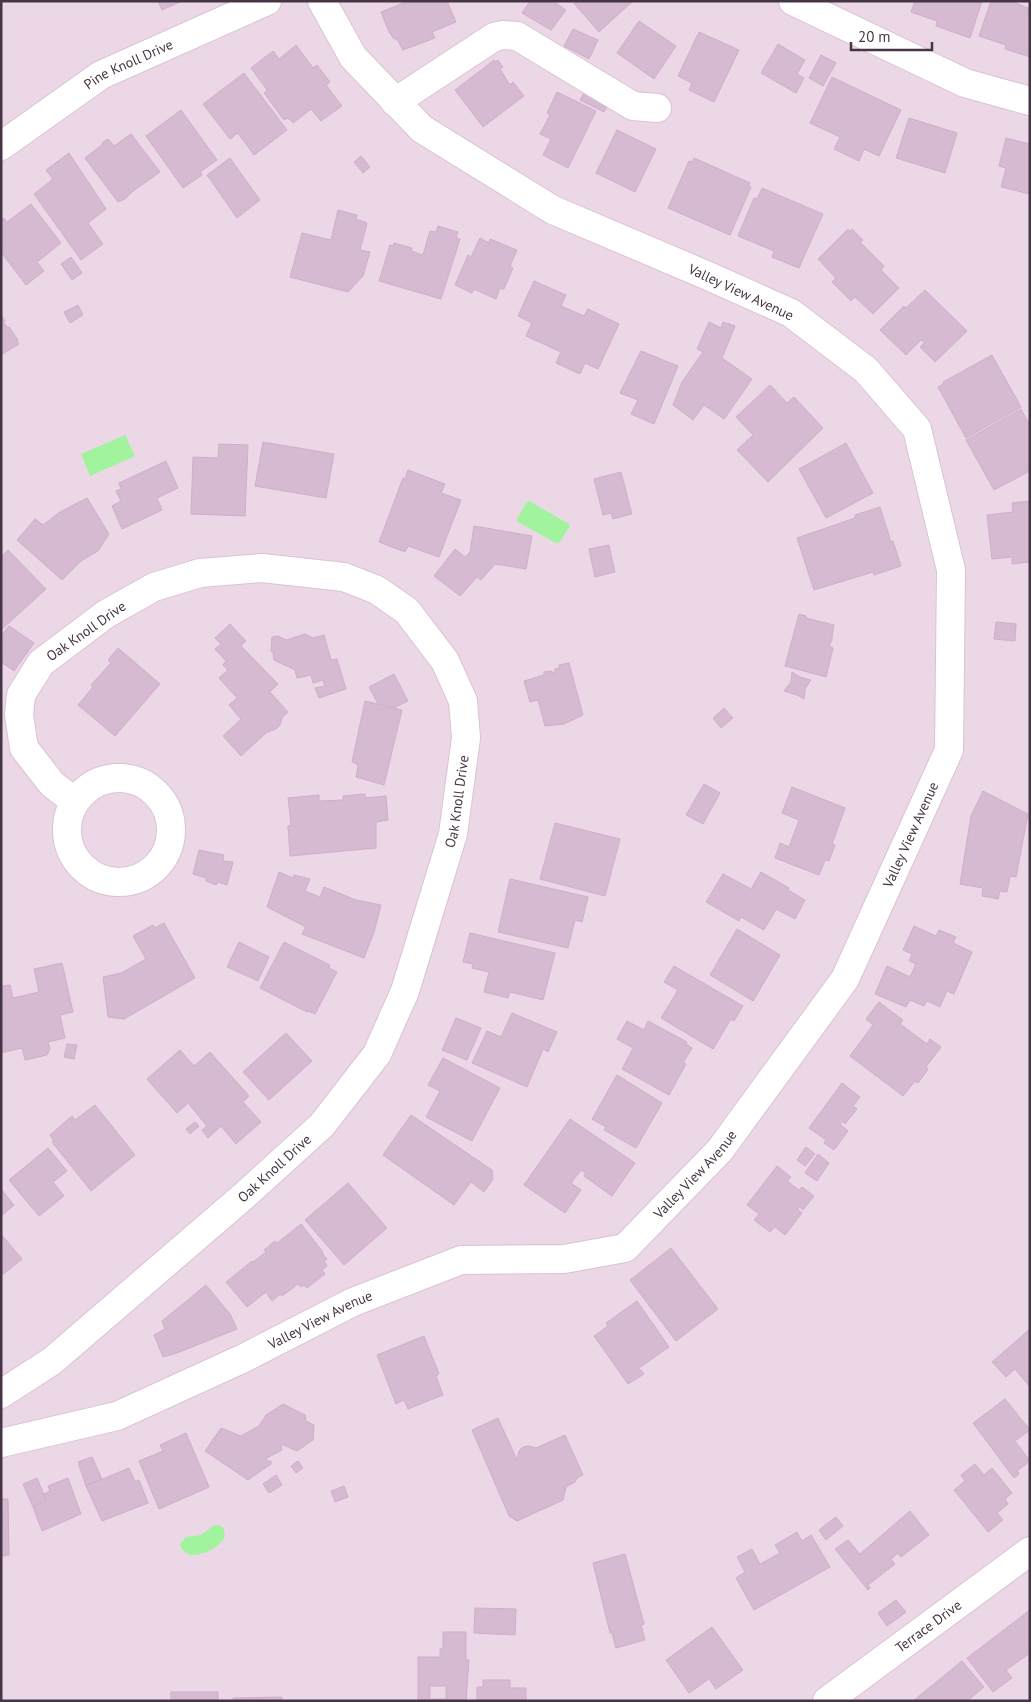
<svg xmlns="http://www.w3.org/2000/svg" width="1031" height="1702" viewBox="0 0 1031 1702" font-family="'PT Sans',sans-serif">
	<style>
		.residential { fill: #ecd7e7 }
		.water { fill: #a2f39e }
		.building { fill: #d6bad1; stroke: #d1adcb; fill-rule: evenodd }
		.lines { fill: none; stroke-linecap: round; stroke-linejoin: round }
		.minor-casing { stroke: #dac2d5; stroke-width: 30 }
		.minor { stroke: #fff; stroke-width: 28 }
		.labels { text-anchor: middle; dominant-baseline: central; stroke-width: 4; stroke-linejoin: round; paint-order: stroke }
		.street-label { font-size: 14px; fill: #463544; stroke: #fff }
	</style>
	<rect width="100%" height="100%" fill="#f4e5f0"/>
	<rect class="residential" x="1" y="1" width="1029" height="1700"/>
	<g class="water">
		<polygon points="125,435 135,456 90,476 81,454"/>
		<polygon points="529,501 569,524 570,526 559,543 556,543 518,522 517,519 526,503"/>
		<path d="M 218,1525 L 223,1527 L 225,1535 C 222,1550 183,1566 180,1544 L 186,1537 L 201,1535 L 213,1526 Z"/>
	</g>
	<g class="building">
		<polygon points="158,1 182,1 162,10"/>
		<polygon points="408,1 447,1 456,22 432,32 435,38 403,50 397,39 394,39 389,32 381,12"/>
		<polygon points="530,1 553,1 566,10 551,30 522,13"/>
		<polygon points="572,1 633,1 599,32"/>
		<polygon points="915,1 982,1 970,38 936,26 937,21 911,12"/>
		<polygon points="991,1 1011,1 1030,9 1030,57 1005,49 1006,45 979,36"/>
		<polygon points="639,21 676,46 654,79 617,53"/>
		<polygon points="573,29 598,40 589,59 564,46"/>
		<polygon points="699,32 739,50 714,102 689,90 692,83 678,76"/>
		<polygon points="778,44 805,60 797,74 804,78 796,93 761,73"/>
		<polygon points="296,45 313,68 317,65 330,82 326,85 342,106 321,121 311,109 293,123 288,118 284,120 264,93 267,90 251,68 273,51 279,59"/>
		<polygon points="821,55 836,63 823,86 809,78"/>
		<polygon points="494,60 495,62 498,60 503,67 500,69 510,85 513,82 524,96 483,127 455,90"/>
		<polygon points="244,73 287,130 254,155 238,133 230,139 203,104"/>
		<polygon points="832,77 901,110 879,156 864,149 859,161 834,149 840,137 810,123"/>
		<polygon points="587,87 610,100 604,112 580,100"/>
		<polygon points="557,92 596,111 568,168 543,155 551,139 540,134 550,115 547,113"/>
		<polygon points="181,110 217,160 200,172 202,175 183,188 146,136"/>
		<polygon points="909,118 957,133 945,173 896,158"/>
		<polygon points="617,130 656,149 635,192 596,173"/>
		<polygon points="131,134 160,172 132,192 125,199 118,202 85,158 103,144 102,143 108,139 114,146"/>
		<polygon points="1006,138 1030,144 1030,194 1001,187 1006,168 999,166"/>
		<polygon points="69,153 106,209 88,223 103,244 81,260 34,194 53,179 46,170"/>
		<polygon points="361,156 370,167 363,173 354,162"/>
		<polygon points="230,158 260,200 237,218 207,175"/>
		<polygon points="694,158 750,183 748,186 751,187 730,235 668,208 689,161 692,162"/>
		<polygon points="762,188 823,214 799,268 772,257 774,251 738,236 754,198 757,199"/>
		<polygon points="31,204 61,243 37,262 44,271 26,285 1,252 1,220 4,218 7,222"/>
		<polygon points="338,210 357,215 356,219 367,223 360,250 370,252 363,276 348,292 290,277 302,233 331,240"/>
		<polygon points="438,226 458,232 456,238 460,239 441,299 379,281 390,245 393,246 394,243 412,248 411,251 423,255 430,231 436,232"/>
		<polygon points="848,229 850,232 852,229 863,240 860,242 884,266 881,270 899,288 873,314 855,297 851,301 832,282 836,278 818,259"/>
		<polygon points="480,238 489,243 490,239 517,250 510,266 513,268 504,289 500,288 496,299 474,289 472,293 455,285 468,255 471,257"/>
		<polygon points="71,257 82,273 72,280 61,264"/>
		<polygon points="534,281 566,295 561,306 584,316 588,309 619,324 598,369 585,363 580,374 556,363 561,352 526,336 532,323 518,316"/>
		<polygon points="925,290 967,331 935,362 920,347 925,343 921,340 906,355 880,330 904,306 906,308"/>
		<polygon points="78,305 83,315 70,323 64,312"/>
		<polygon points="1,315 5,321 3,322 8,328 9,327 18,340 17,341 19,344 1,355"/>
		<polygon points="709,322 721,328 723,322 735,326 722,358 752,379 724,419 704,405 693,420 673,405 682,382 703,352 697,349"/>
		<polygon points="641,351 678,366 654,424 631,414 638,400 620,393"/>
		<polygon points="992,355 1021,407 966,438 938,387 944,384 943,382"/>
		<polygon points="770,385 787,403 794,397 823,428 768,482 737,450 753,435 736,417"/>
		<polygon points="1021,409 1030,426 1030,471 994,490 966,440"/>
		<polygon points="263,442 334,454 326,498 255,486"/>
		<polygon points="846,443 873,493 826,518 799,469"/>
		<polygon points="219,444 248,445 245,516 191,514 193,457 218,458"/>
		<polygon points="166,461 178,488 157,498 162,510 122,529 112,506 121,501 116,491 121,489 119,483"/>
		<polygon points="408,470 445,484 441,493 461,500 439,557 408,546 405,552 379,542 403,478 405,479"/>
		<polygon points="621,472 632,514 613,519 611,513 603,515 594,479"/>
		<polygon points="87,498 109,534 98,551 81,561 62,580 17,540 35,519 43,525 60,512"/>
		<polygon points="1030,501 1030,562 1012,564 1012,557 992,559 987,515 1013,512 1012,503"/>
		<polygon points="880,507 891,542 893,541 901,566 874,575 873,572 814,590 797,538 855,518 855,515"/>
		<polygon points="474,526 532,536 526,569 495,564 481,580 477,577 460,596 434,576 455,549 465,557 470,552"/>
		<polygon points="609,545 615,572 595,577 589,549"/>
		<polygon points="8,550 46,589 1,630 1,557"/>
		<polygon points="799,614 806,616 806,618 834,625 832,636 832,640 829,646 833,648 826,677 785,666"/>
		<polygon points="996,622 1016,624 1015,641 994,639"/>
		<polygon points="230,624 246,641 241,646 278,684 270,692 288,712 282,718 280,725 276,729 267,732 241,756 223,736 241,719 229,705 237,698 219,678 228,670 223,665 226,661 215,649 221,644 215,638"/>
		<polygon points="9,626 34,643 14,671 1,662 1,636"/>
		<polygon points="305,634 313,638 324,635 331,660 337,659 346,689 319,698 315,688 325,686 323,680 313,683 311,675 297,678 295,670 274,660 273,652 271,651 272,637 278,636 286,640"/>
		<polygon points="118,648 160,684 115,736 78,705 93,687 91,685 111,663 108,660"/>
		<polygon points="569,663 583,715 564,724 545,726 538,700 530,702 524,681 544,675 544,672 552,671 552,673 555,672 555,669 560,668 559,665"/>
		<polygon points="792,672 800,677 811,680 805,689 804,699 797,695 784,691 791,682"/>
		<polygon points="394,674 408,701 383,713 369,687"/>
		<polygon points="365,701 402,710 384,785 356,777 358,767 357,764 352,762"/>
		<polygon points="724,708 733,718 721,728 713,718"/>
		<polygon points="704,784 720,793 703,824 686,815"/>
		<polygon points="792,787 845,808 832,844 835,845 829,861 825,860 819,875 775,858 780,843 789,847 799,820 782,813"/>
		<polygon points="983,791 1028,814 1016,877 1010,876 1007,892 1000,891 998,899 982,896 983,888 960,884 971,816"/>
		<polygon points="365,794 365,798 386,796 388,820 376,822 376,848 290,856 288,826 291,825 288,798 319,795 319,801 343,800 343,796"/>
		<polygon points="555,823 620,839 605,896 540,879"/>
		<polygon points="199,850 224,855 223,861 233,862 227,885 218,882 216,885 206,881 206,878 193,874"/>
		<polygon points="279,872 293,878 294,875 310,879 305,891 320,897 324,887 356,900 381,905 374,932 364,958 302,934 306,927 267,907"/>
		<polygon points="761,872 789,888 788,890 805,900 795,919 776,909 764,930 741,917 739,921 706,902 723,874 751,889"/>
		<polygon points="510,879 588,897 582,922 575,920 568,948 498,932"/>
		<polygon points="164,923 195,978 124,1019 108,1017 103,977 121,973 146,959 133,936 153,925 155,928"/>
		<polygon points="914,926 936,936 939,930 956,937 953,943 972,952 954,994 947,991 940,1007 927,1001 924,1006 910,1000 906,1007 875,994 887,966 910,977 916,964 909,961 912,954 903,950"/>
		<polygon points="737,929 780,955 753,1001 710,975"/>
		<polygon points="470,933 555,953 543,1000 510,992 508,998 484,992 489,972 472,968 473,964 463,962"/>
		<polygon points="239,942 269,957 258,981 227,967"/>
		<polygon points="284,942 330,965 329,968 337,972 315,1014 308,1011 307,1012 260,988"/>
		<polygon points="62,963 73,1012 60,1015 65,1038 48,1042 50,1049 47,1055 25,1060 22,1048 1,1053 1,986 10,985 13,998 39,992 34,969"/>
		<polygon points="674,966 743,1006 734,1021 731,1019 713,1049 661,1018 678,990 664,982"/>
		<polygon points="879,1002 903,1020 900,1024 927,1044 930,1039 941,1047 926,1067 928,1069 918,1083 915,1081 903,1096 850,1056 873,1025 866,1019"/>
		<polygon points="512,1013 557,1032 548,1052 543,1049 527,1087 472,1063 487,1031 501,1037"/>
		<polygon points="456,1018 481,1028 467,1060 442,1050"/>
		<polygon points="627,1021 644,1030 648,1021 687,1042 686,1044 692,1048 683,1063 686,1064 669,1095 622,1069 633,1048 617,1039"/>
		<polygon points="286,1033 312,1061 269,1100 243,1072"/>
		<polygon points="67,1044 77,1045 74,1059 64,1057"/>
		<polygon points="180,1050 194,1066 210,1052 249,1096 243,1102 261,1122 236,1144 221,1126 208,1138 202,1130 207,1126 188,1103 177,1113 147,1079"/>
		<polygon points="443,1058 500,1088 472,1141 426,1117 440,1091 428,1085"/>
		<polygon points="617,1075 662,1103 636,1148 604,1130 606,1127 592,1119"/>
		<polygon points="842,1083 860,1097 853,1106 857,1109 845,1124 842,1121 840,1124 848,1131 834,1150 824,1143 826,1140 809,1128"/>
		<polygon points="95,1105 135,1155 91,1191 52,1142 54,1141 50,1135 72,1116 75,1120"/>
		<polygon points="411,1115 492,1170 493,1179 484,1192 471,1182 454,1205 383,1155"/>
		<polygon points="570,1119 635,1163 612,1196 584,1176 586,1173 581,1170 571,1183 581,1190 565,1213 524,1185"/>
		<polygon points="195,1122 199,1126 190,1134 186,1129"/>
		<polygon points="806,1147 815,1154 805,1166 797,1160"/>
		<polygon points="48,1148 67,1171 53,1182 64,1196 39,1216 9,1180"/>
		<polygon points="818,1154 829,1163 817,1181 805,1173"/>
		<polygon points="777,1166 791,1177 787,1181 799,1190 802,1187 814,1196 803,1210 800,1207 797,1209 802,1213 785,1235 775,1227 770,1232 754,1220 759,1214 747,1205"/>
		<polygon points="348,1183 387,1228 344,1265 305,1220"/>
		<polygon points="1,1189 14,1205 1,1216"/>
		<polygon points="301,1224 323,1252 322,1253 327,1259 324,1261 327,1266 322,1270 325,1274 307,1288 304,1285 301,1287 298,1284 282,1296 280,1294 272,1301 266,1292 247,1307 226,1282 252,1261 253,1262 266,1252 264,1250 275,1241 277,1243"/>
		<polygon points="1,1234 22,1259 2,1275 1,1274"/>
		<polygon points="671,1248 718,1309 676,1341 630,1280"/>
		<polygon points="206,1285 230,1314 237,1329 177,1353 163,1357 154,1335 165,1329 162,1321"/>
		<polygon points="637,1301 669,1347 639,1368 644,1374 628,1384 594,1336 608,1326 606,1323"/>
		<polygon points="1030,1329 1030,1387 1015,1369 1006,1377 992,1362"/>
		<polygon points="424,1336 439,1374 436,1376 443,1395 408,1409 404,1400 396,1404 377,1355"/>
		<polygon points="1005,1399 1030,1430 1015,1441 1030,1461 1017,1471 1019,1474 1014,1478 973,1423"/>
		<polygon points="283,1404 305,1415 306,1421 314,1425 313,1440 297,1451 281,1444 282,1450 265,1459 269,1461 271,1461 271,1464 248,1480 205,1451 221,1428 241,1436 259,1426 266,1415"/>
		<polygon points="498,1418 517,1460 519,1451 523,1447 529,1446 536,1448 565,1435 583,1475 577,1478 575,1482 566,1487 563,1500 517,1521 509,1516 472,1430"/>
		<polygon points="186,1433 209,1487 159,1509 139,1461 163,1451 160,1445"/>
		<polygon points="92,1457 102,1479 86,1486 78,1462"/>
		<polygon points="298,1461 303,1468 296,1473 291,1466"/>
		<polygon points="975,1464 984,1475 992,1468 1012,1493 1005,1499 1008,1504 997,1513 1003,1520 988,1532 954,1490 965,1481 961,1475"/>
		<polygon points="129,1468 135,1482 139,1480 148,1503 102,1521 86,1486"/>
		<polygon points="276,1475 282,1485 269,1493 263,1484"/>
		<polygon points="37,1478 46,1500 33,1507 23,1484"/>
		<polygon points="68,1478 81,1514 42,1531 33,1507 46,1500 44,1494 50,1491 48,1486"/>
		<polygon points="344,1486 348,1497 335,1502 331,1491"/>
		<polygon points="1,1499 8,1499 9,1555 1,1556"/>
		<polygon points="910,1511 929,1535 901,1557 898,1553 891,1559 895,1564 868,1585 870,1588 868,1590 835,1549 848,1540 860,1554"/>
		<polygon points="836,1517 843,1526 826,1540 819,1530"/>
		<polygon points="797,1532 802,1541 811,1535 830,1567 754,1610 736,1578 745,1572 737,1557 752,1549 760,1564 780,1553 775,1545"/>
		<polygon points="625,1554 644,1624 641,1625 645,1640 616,1648 612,1633 610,1633 593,1563"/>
		<polygon points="896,1600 906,1612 887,1626 878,1613"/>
		<polygon points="475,1608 516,1609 515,1635 474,1633"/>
		<polygon points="1030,1610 1030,1653 1006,1670 1012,1678 993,1692 967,1658"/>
		<polygon points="712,1627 743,1670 716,1689 709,1679 689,1693 666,1660"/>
		<path d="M 443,1632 L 466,1632 L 466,1660 L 469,1660 L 466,1701 L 418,1701 L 418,1657 L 440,1657 L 440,1649 L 443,1649 ZM 430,1686 L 446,1686 L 446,1699 L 430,1699 Z"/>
		<polygon points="962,1661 984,1687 967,1701 913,1701"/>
		<polygon points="483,1680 510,1680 510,1688 526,1688 526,1701 477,1701 477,1687 483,1687"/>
		<rect x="171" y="1692" width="47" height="9"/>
		<polygon points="282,1697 282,1701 233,1701 233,1698"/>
	</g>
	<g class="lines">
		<g class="minor-casing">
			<g id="minor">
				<polyline points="793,1 965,83 1030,101"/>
				<polyline points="395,102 494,37 503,35 517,36 633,106 657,108"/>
				<path id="s1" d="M 1,146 L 101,75 L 267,1"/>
				<circle cx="119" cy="830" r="52"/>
				<path id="s2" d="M 1,1394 L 52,1361 L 246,1194 L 322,1125 L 377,1054 L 405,991 L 453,834 L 466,738 L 463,701 L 445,661 L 407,611 L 377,590 L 344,577 L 262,568 L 200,573 L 154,587 L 106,614 L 41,663 L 21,695 L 19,715 L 24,748 L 52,784 L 74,801"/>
				<path id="s3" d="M 1,1443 L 117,1416 L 244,1358 L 353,1302 L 461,1260 L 564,1259 L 625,1248 L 720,1150 L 845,979 L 949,750 L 951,570 L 917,429 L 866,370 L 791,313 L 706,275 L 553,210 L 422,129 L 353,57 L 322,1"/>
				<path id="s4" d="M 827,1701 L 1030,1551"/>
			</g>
		</g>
		<use href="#minor" class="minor"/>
	</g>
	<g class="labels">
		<g class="street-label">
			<text stroke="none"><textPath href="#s1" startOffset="152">Pine Knoll Drive</textPath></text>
			<text transform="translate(741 292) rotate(25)">Valley View Avenue</text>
			<text transform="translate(86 631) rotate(-35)">Oak Knoll Drive</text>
			<text stroke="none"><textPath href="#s2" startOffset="775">Oak Knoll Drive</textPath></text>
			<text stroke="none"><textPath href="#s3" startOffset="1169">Valley View Avenue</textPath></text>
			<text stroke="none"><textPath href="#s2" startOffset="355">Oak Knoll Drive</textPath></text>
			<text stroke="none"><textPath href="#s3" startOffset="764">Valley View Avenue</textPath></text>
			<text stroke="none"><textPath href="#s3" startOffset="344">Valley View Avenue</textPath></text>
			<text stroke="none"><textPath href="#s4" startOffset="126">Terrace Drive</textPath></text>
		</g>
	</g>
	<rect width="1031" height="1702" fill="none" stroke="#463544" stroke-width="5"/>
	<path d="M851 42v8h81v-8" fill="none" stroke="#463544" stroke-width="2.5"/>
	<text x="858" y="42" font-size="15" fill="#463544" stroke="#ffffff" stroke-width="4" paint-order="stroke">20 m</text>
</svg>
